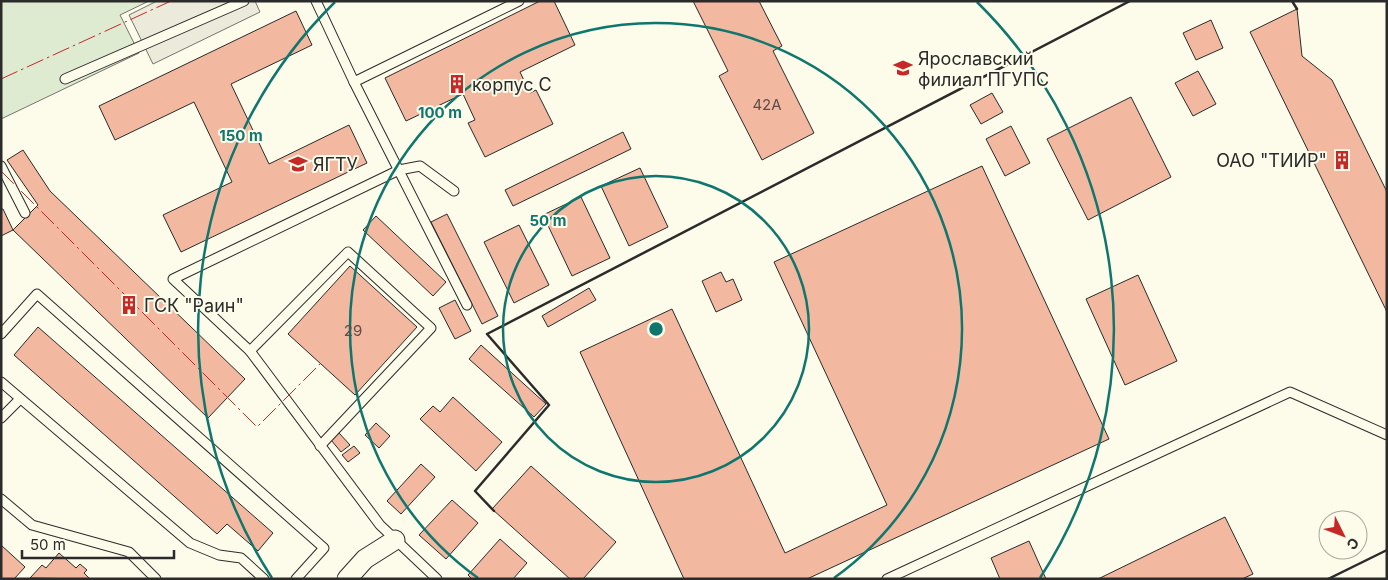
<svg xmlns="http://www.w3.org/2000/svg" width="1388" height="580" viewBox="0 0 1388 580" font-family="Inter,sans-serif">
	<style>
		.green { fill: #deebd1; stroke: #74746e }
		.parking { fill: #eceadb; stroke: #74746e }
		.building { fill: #f2b8a0; stroke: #2b2b2b }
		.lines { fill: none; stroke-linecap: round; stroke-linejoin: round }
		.lane-casing { stroke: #2b2b2b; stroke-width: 11 }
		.street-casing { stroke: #2b2b2b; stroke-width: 21 }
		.lane { stroke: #fdfbea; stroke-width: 9 }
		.street { stroke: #fdfbea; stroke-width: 19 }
		.wall { stroke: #2b2b2b; stroke-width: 2.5 }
		.power { stroke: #c62828; stroke-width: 1; stroke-dasharray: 18 4 2.5 4; stroke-linecap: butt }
		.ring { fill: none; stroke: #0f766e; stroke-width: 2.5 }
		.labels { text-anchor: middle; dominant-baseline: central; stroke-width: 4; stroke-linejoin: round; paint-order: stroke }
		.number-label { font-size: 15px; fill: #5d4e48 }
		.poi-label { font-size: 18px; fill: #2b2b2b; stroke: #fdfbea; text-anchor: start }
		.centre { fill: #0f766e; stroke: #fdfbea; stroke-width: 2.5 }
		.ring-label { font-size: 15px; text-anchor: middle; font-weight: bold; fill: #0f766e; stroke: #fdfbea; stroke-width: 4; stroke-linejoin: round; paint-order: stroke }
	</style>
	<rect width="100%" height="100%" fill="#fdfbea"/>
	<polygon class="green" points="1,1 149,1 120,15 139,53 1,119"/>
	<polygon class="parking" points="157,1 255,1 260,12 153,64 129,15"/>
	<g class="building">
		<polygon points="540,1 554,1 575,45 520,72 530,93 536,90 553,124 485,157 468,123 475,120 463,94 406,121 385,78"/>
		<polygon points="693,1 759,1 782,46 773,51 814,133 762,160 719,76 728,71"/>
		<polygon points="1297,9 1302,56 1332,80 1387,192 1387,312 1250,32"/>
		<polygon points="296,11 312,45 231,84 269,164 349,125 367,163 181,252 163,215 232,182 194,102 115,140 99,106"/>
		<polygon points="1211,20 1223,48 1196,60 1183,33"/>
		<polygon points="1198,71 1216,104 1193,116 1175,83"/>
		<polygon points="992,93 1003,112 981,124 970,105"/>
		<polygon points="1131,97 1171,177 1088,220 1047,139"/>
		<polygon points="1011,126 1030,163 1005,176 986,139"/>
		<polygon points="623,132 631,149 513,206 505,190"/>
		<polygon points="23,150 50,191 245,379 208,418 13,230 38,205 7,160"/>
		<polygon points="982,166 1109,439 807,579 684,579 580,352 672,309 785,553 887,505 774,262"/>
		<polygon points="640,168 668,227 629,246 601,186"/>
		<polygon points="581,197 610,258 572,276 543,215"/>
		<polygon points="1,209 3,209 13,230 1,236"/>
		<polygon points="447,214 498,316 482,324 431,222"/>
		<polygon points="376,216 446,282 433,296 363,230"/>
		<polygon points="519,225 549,285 514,303 484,242"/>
		<polygon points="350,266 417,327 355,395 288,334"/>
		<polygon points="721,272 726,282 733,279 742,300 716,312 702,281"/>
		<polygon points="1138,275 1177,361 1125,385 1086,299"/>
		<polygon points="589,288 596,300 548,327 542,316"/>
		<polygon points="455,300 471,331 455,339 439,308"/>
		<polygon points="38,327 273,533 258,551 227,524 217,534 14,355"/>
		<polygon points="481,345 546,404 534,417 469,359"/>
		<polygon points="453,397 502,442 476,471 420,419 433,406 440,412"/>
		<polygon points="376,423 390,436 379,448 365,435"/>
		<polygon points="339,433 350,445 341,452 331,440"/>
		<polygon points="354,446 360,453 348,462 342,455"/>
		<polygon points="421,464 435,477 401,514 387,501"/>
		<polygon points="531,466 616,542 583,579 570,579 492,509"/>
		<polygon points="452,500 478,523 446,559 419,535"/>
		<polygon points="1225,517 1253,574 1242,579 1098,579"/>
		<polygon points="500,539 527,563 513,579 472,579 468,575"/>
		<polygon points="1029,541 1046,579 1000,579 991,558"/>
		<polygon points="1,545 25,567 14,579 1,579"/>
		<polygon points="59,553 76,568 80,564 87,570 84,573 90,579 30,578 42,565 46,568"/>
	</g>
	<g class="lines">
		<g class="lane-casing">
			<g id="lane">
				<polyline points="316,1 354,82 467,305"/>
				<polyline points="65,79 244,1"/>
				<polyline points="354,82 519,1"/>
				<polyline points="1,166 25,213"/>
				<polyline points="1,334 37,294 324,548 296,579"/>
				<polyline points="250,351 348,252 431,328 320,446"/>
				<polyline points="1,382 190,543 219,555 241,558 264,579"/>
				<polyline points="1,418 20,399"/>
				<polyline points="1,499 32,525 129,552 156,579"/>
				<polyline points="437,579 380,525 250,351 173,279 399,170 420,166 454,191"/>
				<polyline points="887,579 1290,392 1387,435"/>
			</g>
		</g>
		<g class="street-casing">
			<polyline id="street" points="347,579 365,559 395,540"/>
		</g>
		<use href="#lane" class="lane"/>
		<use href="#street" class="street"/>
		<g class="wall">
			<polyline points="1292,1 1297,9"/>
			<polyline points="494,511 475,491 549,405 487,334 1130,1"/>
			<polyline points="1328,579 1387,550"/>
		</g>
		<g class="power">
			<polyline points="1,79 171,1"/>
			<polyline points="1,171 257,427 321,363"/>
		</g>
	</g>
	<g class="ring">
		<circle cx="656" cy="329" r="153"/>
		<path d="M478 578A306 306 0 1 1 834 578"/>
		<path d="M272 578A458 458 0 0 1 335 2M977 2A458 458 0 0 1 1040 578"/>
	</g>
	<defs>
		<g id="university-bare" transform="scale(1.5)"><path d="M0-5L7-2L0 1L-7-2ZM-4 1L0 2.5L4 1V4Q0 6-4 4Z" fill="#c62828" stroke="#fdfbea" stroke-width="2.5" paint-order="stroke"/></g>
		<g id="building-bare" transform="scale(1.5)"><path d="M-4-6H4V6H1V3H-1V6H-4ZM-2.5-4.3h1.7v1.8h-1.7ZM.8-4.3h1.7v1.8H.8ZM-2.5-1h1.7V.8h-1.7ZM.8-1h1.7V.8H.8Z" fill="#c62828" stroke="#fdfbea" stroke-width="2.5" paint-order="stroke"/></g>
	</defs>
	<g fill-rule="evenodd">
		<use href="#university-bare" x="903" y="68"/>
		<use href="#building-bare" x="457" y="84"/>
		<use href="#building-bare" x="1342" y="160"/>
		<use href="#university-bare" x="298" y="164"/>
		<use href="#building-bare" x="129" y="305"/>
	</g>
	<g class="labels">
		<g class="number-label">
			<text x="767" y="104">42А</text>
			<text x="353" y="330">29</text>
		</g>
		<g class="poi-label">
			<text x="918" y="58">Ярославский<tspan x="918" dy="21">филиал ПГУПС</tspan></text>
			<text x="472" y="84">корпус С</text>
			<text x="1327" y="160" text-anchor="end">ОАО "ТИИР"</text>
			<text x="313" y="164">ЯГТУ</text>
			<text x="144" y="305">ГСК "Раин"</text>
		</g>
	</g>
	<circle cx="656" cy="329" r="8" class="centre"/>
	<g class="ring-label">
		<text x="440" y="118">100 m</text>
		<text x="241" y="141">150 m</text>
		<text x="548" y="226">50 m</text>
	</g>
	<rect width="1388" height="580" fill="none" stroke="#2b2b2b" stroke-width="5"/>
	<g transform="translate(1343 535) rotate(132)"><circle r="24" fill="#fdfbea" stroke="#a9a89e"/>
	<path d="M0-4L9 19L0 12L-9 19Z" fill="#c62828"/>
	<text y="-8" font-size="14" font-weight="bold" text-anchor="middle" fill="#2b2b2b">С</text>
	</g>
	<path d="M22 550v8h152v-8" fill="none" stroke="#2b2b2b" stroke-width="2.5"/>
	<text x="30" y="550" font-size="15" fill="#2b2b2b" stroke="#fdfbea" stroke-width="4" paint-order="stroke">50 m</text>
</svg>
